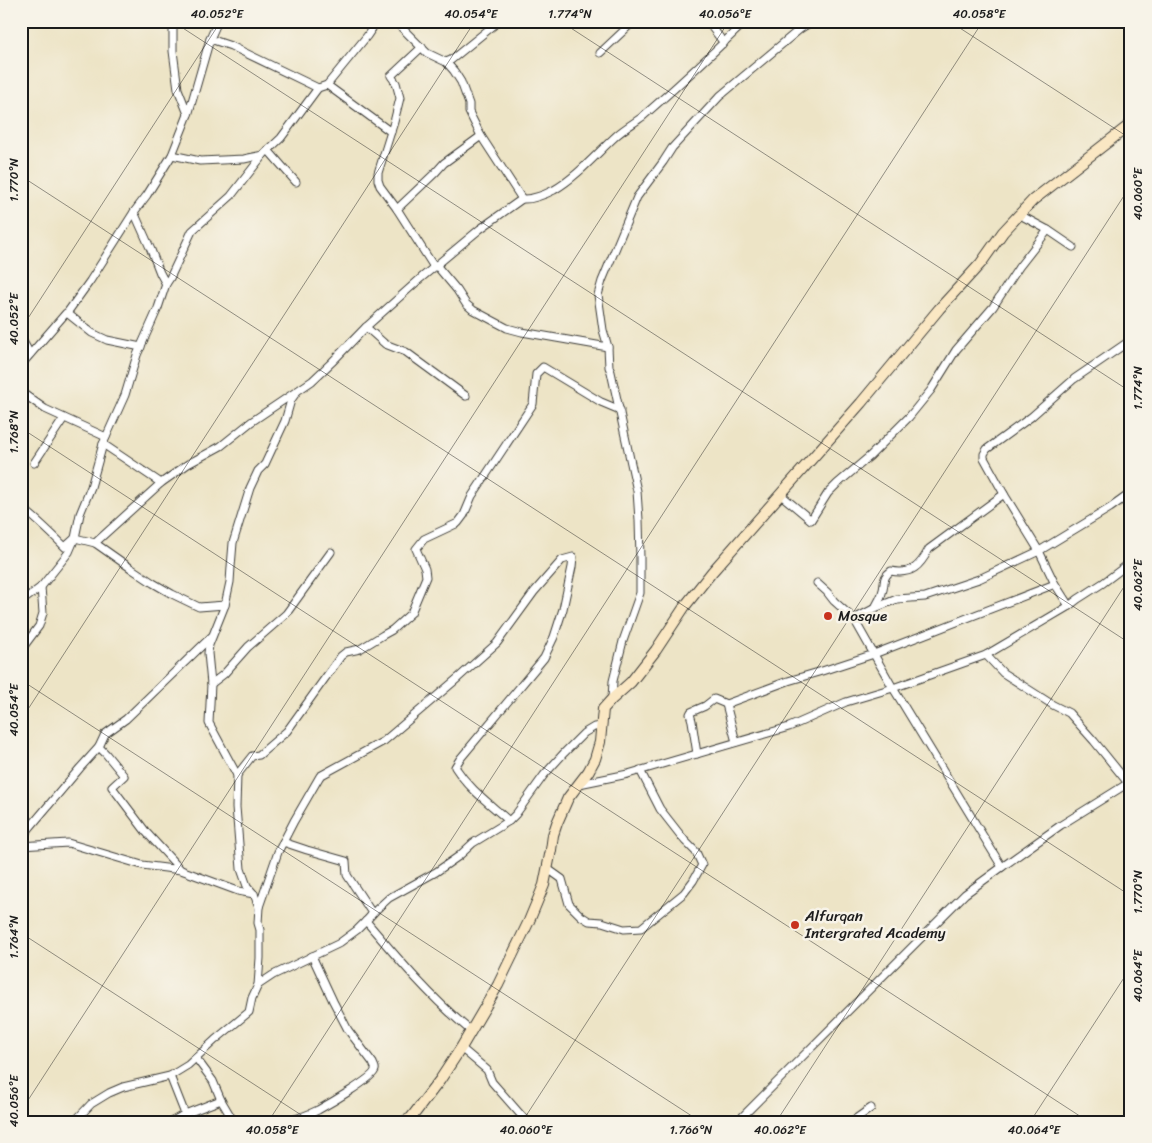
<svg xmlns="http://www.w3.org/2000/svg" width="1152" height="1143" viewBox="0 0 1152 1143" font-family="Sriracha,sans-serif">
	<style>
		.lines { fill: none; stroke-linecap: round; stroke-linejoin: round }
		.street-casing { stroke: #3b3a36; stroke-width: 9 }
		.secondary-casing { stroke: #3b3a36; stroke-width: 12 }
		.street { stroke: #fff; stroke-width: 7 }
		.secondary { stroke: #fae7c3; stroke-width: 10 }
		.ticks { fill: none; stroke: #1c1c1c; stroke-width: 1; stroke-opacity: 0.45 }
		.poi-dot { fill: #c8321e; stroke: #f7f3e8; stroke-width: 2 }
		.labels { text-anchor: middle; dominant-baseline: central; stroke-width: 5; stroke-linejoin: round; paint-order: stroke }
		.poi-label { font-size: 15px; fill: #1c1c1c; stroke: #f7f3e8; text-anchor: start }
		.neatline { fill: none; stroke: #1c1c1c; stroke-width: 2 }
		.ticks-label { font-size: 12px; text-anchor: middle; fill: #1c1c1c }
	</style>
	<rect width="100%" height="100%" fill="#f7f3e8"/>
	<filter id="ink" filterUnits="userSpaceOnUse"><feTurbulence type="fractalNoise" baseFrequency=".02" numOctaves="2"/><feDisplacementMap in="SourceGraphic" scale="10" xChannelSelector="R" yChannelSelector="G"/><feConvolveMatrix kernelMatrix="1 2 1 2 8 2 1 2 1" color-interpolation-filters="sRGB"/></filter>
	<filter id="wash" filterUnits="userSpaceOnUse"><feTurbulence type="fractalNoise" baseFrequency=".0096" numOctaves="4" result="noise"/><feDisplacementMap in="SourceGraphic" scale="20" xChannelSelector="R" yChannelSelector="G"/><feGaussianBlur stdDeviation="1.12" result="paint"/><feColorMatrix in="noise" values="0 0 0 0 0 0 0 0 0 0 0 0 0 0 0 0 0 1.4 0 .05"/><feComposite in="paint" operator="in"/></filter>
	<g filter="url(#wash)">
		<rect width="100%" height="100%" fill="#ede4c6"/>
	</g>
	<g filter="url(#ink)">
		<g class="lines">
			<g class="street-casing">
				<g id="street">
					<polyline points="173,21 173,51 178,89 188,114"/>
					<polyline points="395,21 427,53 446,62 451,60 499,21"/>
					<polyline points="707,21 724,43"/>
					<polyline points="210,39 231,46 318,88"/>
					<polyline points="422,47 391,76 396,83 400,98 394,122 378,173 378,180 380,186 397,209 434,267"/>
					<polyline points="600,53 634,21"/>
					<polyline points="446,62 454,71 461,82 469,104 469,112 481,136 522,199"/>
					<polyline points="327,85 391,132"/>
					<polyline points="268,150 296,182"/>
					<polyline points="172,155 200,161 244,159 263,155"/>
					<polyline points="397,209 435,173 444,163 481,136"/>
					<polyline points="134,212 151,250 160,273 166,284"/>
					<polyline points="1020,215 1048,230 1073,247"/>
					<polyline points="436,265 457,290 466,304 473,310 507,328 522,332 608,347"/>
					<polyline points="67,313 92,333 107,340 141,347"/>
					<polyline points="366,327 385,344 406,352 466,396"/>
					<polyline points="21,338 30,354"/>
					<polyline points="21,365 66,313 67,313 90,281 134,212 147,195 172,155 189,112 210,39 218,21"/>
					<polyline points="21,392 45,409 106,437"/>
					<polyline points="103,444 161,483"/>
					<polyline points="34,463 64,418"/>
					<polyline points="781,495 811,520 828,493 837,484 870,456 909,417 931,390 956,350 993,307 1019,267 1048,230"/>
					<path d="M 21,507 C 37,519 51,533 65,547 L 75,538 L 95,543 L 132,569 L 153,583 L 172,594 L 199,607 L 225,605"/>
					<path d="M 95,543 L 161,483 L 188,464 L 221,446 L 251,422 L 312,381 L 332,362 L 366,327 L 421,278 L 480,229 L 522,199 C 533,200 544,195 554,190 C 578,176 597,153 617,135 C 625,128 634,123 642,117 C 678,86 712,54 746,21"/>
					<polyline points="21,602 41,587 69,552 75,538 80,514 91,487 103,444 125,395 137,355 158,308 166,284 170,278 192,231 231,196 263,155 281,138 318,88 327,85 367,36 377,21"/>
					<polyline points="1069,606 1055,584 1039,551 1004,494 984,458 984,454 987,449 1031,417 1074,379 1131,340"/>
					<path d="M 875,608 C 877,603 881,598 882,593 C 886,583 881,578 891,571 C 912,575 920,566 929,549 L 1004,494"/>
					<polyline points="854,619 875,608 897,599 925,597 979,579 1039,551 1110,508 1131,493"/>
					<polyline points="21,650 39,626 43,613 41,587"/>
					<polyline points="986,655 1003,673 1053,705 1069,713 1094,741 1128,783"/>
					<polyline points="211,684 224,674 248,647 286,614 331,552"/>
					<polyline points="612,699 613,681 623,641 640,593 640,558 639,520 637,491 611,372 609,367 608,347 603,330 598,295 602,281 637,197 663,162 672,148 720,96 800,29 813,21"/>
					<polyline points="726,704 736,742"/>
					<polyline points="99,747 106,754 124,776 112,787 146,832 181,870"/>
					<polyline points="697,754 692,721 690,714 691,712 705,706 714,699 726,704 788,681 822,671 874,654 1055,584"/>
					<polyline points="237,775 252,756 259,755 287,731 341,656 346,652 360,649 383,635 392,630 411,613 426,577 425,569 416,549 424,539 458,523 464,515 472,496 533,404 536,374 543,367 601,402 620,410"/>
					<polyline points="579,784 628,774 789,727 846,702 893,688 986,655 1069,606 1078,599 1103,583 1131,562"/>
					<polyline points="21,838 80,768 99,747 105,734 126,719 211,637"/>
					<polyline points="283,842 307,850 346,861 347,875 372,913"/>
					<polyline points="21,846 68,843 142,865 181,870 238,891 254,894"/>
					<polyline points="1002,867 1061,825 1130,782"/>
					<polyline points="548,869 562,879 569,904 581,916 589,921 602,922 624,929 641,928 668,906 684,893 693,881 702,865 696,852 685,841 660,809 640,770"/>
					<path d="M 259,907 L 278,852 L 294,821 L 320,776 L 384,741 L 458,678 L 497,643 L 534,592 L 562,560 L 573,557 L 572,567 L 563,609 L 554,637 L 544,658 L 460,759 L 455,767 C 470,790 489,803 509,821"/>
					<path d="M 366,921 C 399,960 432,999 471,1031"/>
					<polyline points="258,985 260,958 260,930 258,923 259,907 254,894 247,886 241,869 236,807 237,775 209,723 211,684 208,653 209,645 225,605 230,582 231,567 233,543 250,488 258,471 265,464 285,421 291,400 296,393"/>
					<polyline points="461,1048 487,1070 492,1082 527,1122"/>
					<polyline points="196,1058 213,1081 221,1100 234,1122"/>
					<polyline points="170,1076 185,1114"/>
					<polyline points="74,1122 91,1104 109,1093 123,1087 170,1076 188,1065 215,1040 249,1012 252,998 258,985 273,975 338,944 357,930 366,921 377,909 389,898 436,872 459,856 473,843 509,821 516,814 544,775 564,753 584,733 594,727 602,726"/>
					<polyline points="171,1122 185,1114 221,1100"/>
					<path d="M 285,1122 C 296,1119 308,1115 318,1110 C 327,1105 374,1078 375,1070 C 376,1068 374,1066 373,1063 L 348,1030 L 333,1001 L 312,956"/>
					<polyline points="737,1122 965,894 1002,867 893,688 854,619 834,601 827,592 817,583"/>
					<polyline points="851,1122 871,1108"/>
				</g>
			</g>
			<g class="secondary-casing">
				<polyline id="secondary" points="403,1122 411,1118 440,1080 461,1048 498,985 529,921 544,885 551,850 553,835 557,823 568,798 588,772 595,759 600,742 603,709 612,699 631,682 656,650 685,606 712,572 861,403 939,309 981,263 1003,232 1033,200 1131,124"/>
			</g>
			<use href="#street" class="street"/>
			<use href="#secondary" class="secondary"/>
		</g>
	</g>
	<path class="ticks" d="M 172,21 L 1131,644M 560,21 L 1131,392M 949,21 L 1131,139M 21,176 L 1131,896M 21,329 L 221,21M 21,428 L 1089,1122M 21,680 L 701,1122M 21,720 L 475,21M 21,933 L 312,1122M 21,1111 L 729,21M 268,1122 L 983,21M 522,1122 L 1131,185M 776,1122 L 1131,576M 1030,1122 L 1131,967"/>
	<g class="poi-dot">
		<circle cx="828" cy="616" r="5"/>
		<circle cx="795" cy="925" r="5"/>
	</g>
	<g class="labels">
		<g class="poi-label">
			<text x="838" y="616">Mosque</text>
			<text x="805" y="916">Alfurqan<tspan x="805" dy="17">Intergrated Academy</tspan></text>
		</g>
	</g>
	<rect width="1152" height="1143" fill="none" stroke="#f7f3e8" stroke-width="55"/>
	<rect x="28" y="28" width="1096" height="1088" class="neatline"/>
	<g class="ticks-label">
		<text x="217" y="18">40.052°E</text>
		<text x="471" y="18">40.054°E</text>
		<text x="570" y="18">1.774°N</text>
		<text x="725" y="18">40.056°E</text>
		<text x="979" y="18">40.058°E</text>
		<text transform="translate(14 180) rotate(-90)" y="4">1.770°N</text>
		<text transform="translate(1138 194) rotate(-90)" y="4">40.060°E</text>
		<text transform="translate(14 319) rotate(-90)" y="4">40.052°E</text>
		<text transform="translate(1138 388) rotate(-90)" y="4">1.774°N</text>
		<text transform="translate(14 432) rotate(-90)" y="4">1.768°N</text>
		<text transform="translate(1138 585) rotate(-90)" y="4">40.062°E</text>
		<text transform="translate(14 710) rotate(-90)" y="4">40.054°E</text>
		<text transform="translate(1138 892) rotate(-90)" y="4">1.770°N</text>
		<text transform="translate(14 937) rotate(-90)" y="4">1.764°N</text>
		<text transform="translate(1138 976) rotate(-90)" y="4">40.064°E</text>
		<text transform="translate(14 1101) rotate(-90)" y="4">40.056°E</text>
		<text x="272" y="1134">40.058°E</text>
		<text x="526" y="1134">40.060°E</text>
		<text x="691" y="1134">1.766°N</text>
		<text x="780" y="1134">40.062°E</text>
		<text x="1034" y="1134">40.064°E</text>
	</g>
</svg>
